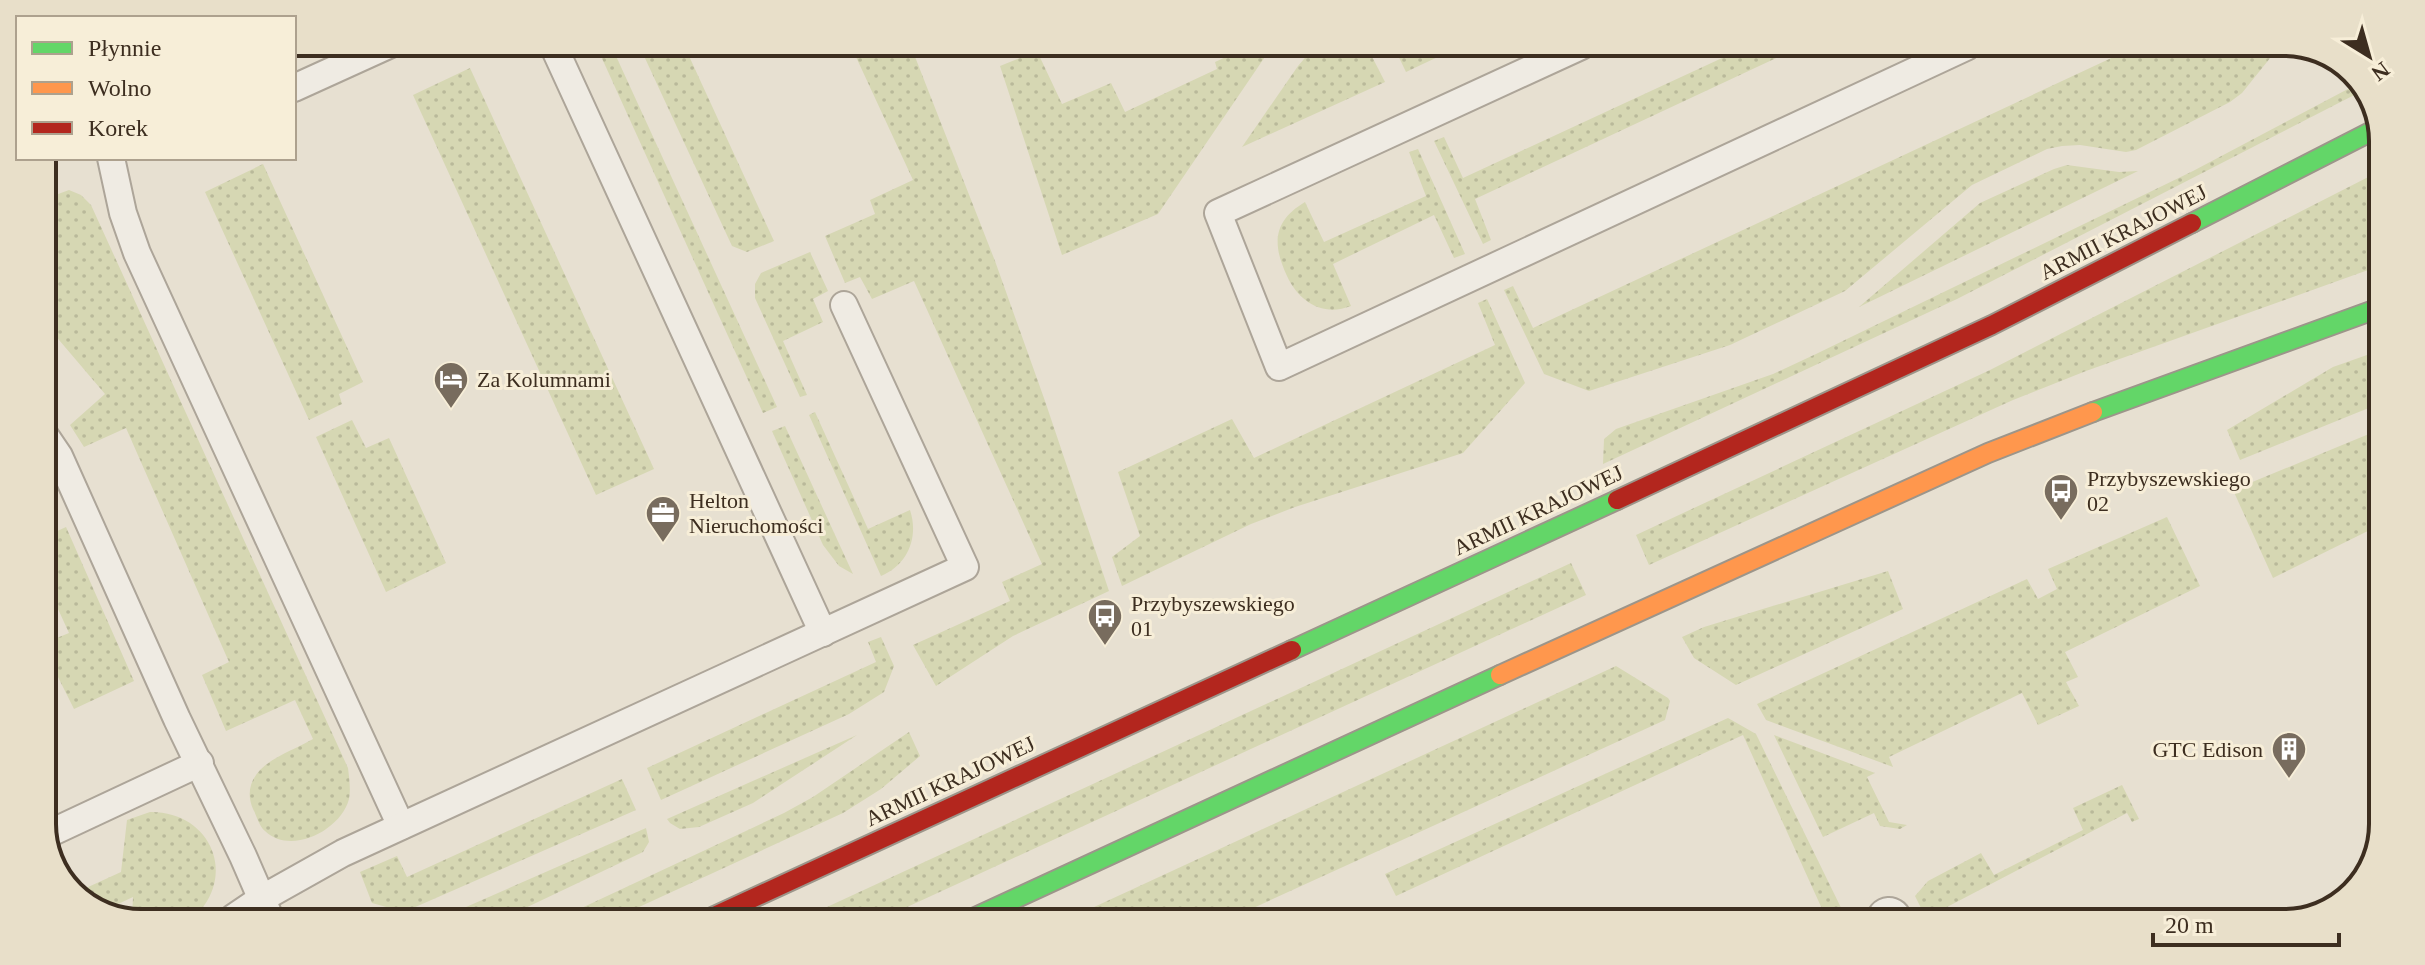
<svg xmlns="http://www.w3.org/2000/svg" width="2425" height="965" viewBox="0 0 2425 965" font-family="Georgia,serif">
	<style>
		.grass { fill: url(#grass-dots) }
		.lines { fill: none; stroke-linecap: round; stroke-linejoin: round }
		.lane-casing { stroke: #ada599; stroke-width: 30 }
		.street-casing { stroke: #ada599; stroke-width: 48 }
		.fast-casing { stroke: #9c958a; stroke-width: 22 }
		.slow-casing { stroke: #9c958a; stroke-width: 22 }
		.jam-casing { stroke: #9c958a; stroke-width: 22 }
		.lane { stroke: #efebe3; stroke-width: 26 }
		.street { stroke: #efebe3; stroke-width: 44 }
		.fast { stroke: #63d668; stroke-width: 18 }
		.slow { stroke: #ff974d; stroke-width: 18 }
		.jam { stroke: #b3261e; stroke-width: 18 }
		.labels { text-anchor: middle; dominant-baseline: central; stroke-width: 6; stroke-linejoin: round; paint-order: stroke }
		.street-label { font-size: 22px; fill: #3d2e20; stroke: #f7eed8 }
		.poi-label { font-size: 22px; fill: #3d2e20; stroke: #f7eed8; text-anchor: start }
		.rim { fill: none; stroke: #3d2e20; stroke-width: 4 }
	</style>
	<defs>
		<pattern id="grass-dots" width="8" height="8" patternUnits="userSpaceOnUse" patternTransform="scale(2)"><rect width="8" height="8" fill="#d6d7b3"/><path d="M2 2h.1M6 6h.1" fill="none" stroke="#b9b99a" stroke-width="1.8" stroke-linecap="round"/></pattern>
	</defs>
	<rect width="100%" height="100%" fill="#e7e0d1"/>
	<g class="grass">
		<polygon points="595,43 610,43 777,407 763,413"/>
		<polygon points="638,43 683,43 774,241 747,252 732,246"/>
		<polygon points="850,44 910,44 995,261 1045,401 1109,591 1013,636 936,686 913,645 1010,601 1002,582 1042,564 914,281 872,299 860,277 845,283 825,236 875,214 870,200 913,180"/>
		<polygon points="1252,45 1273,45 1158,214 1062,255 1000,66 1037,51 1062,104 1111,83 1125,112 1217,69 1215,62"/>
		<polygon points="1316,45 1366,45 1385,82 1242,147 1298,66"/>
		<polygon points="1393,45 1463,45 1406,72"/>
		<polygon points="1748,46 1802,46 1475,199 1491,240 1483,244 1434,141 1444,137 1463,178"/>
		<polygon points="2135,47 2279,47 2242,93 2230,102 2136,150 2126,152 2080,145 2062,146 2047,149 1972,185 1845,291 1730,345 1589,391 1544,374 1504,290 1513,286 1533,328"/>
		<polygon points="470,68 654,469 596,495 413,95"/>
		<polygon points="2363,81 2366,89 1957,299 1603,464 1604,439 1616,429 1773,374 1816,354 2193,171"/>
		<path d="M 1418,149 L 1465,254 L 1454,258 L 1434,215 L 1333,264 L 1351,306 C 1323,317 1299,302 1287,276 C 1272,244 1273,221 1305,202 L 1324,242 L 1426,196 L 1409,152 Z"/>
		<polygon points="263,164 363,382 339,394 342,404 309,420 205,192"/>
		<polygon points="2067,165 2119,172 2138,171 1859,307 1980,203 2054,169"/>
		<polygon points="2382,170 2382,265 2086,371 2013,400 1649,565 1636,535 1990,370"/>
		<path d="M 69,190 L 81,195 L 91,205 L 348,768 C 349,777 351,789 349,799 C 341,830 291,856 265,831 C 259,826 257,816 253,809 C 247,795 249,782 260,770 C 274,756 296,749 313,739 L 295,700 L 226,731 L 202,675 L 229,662 L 126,428 L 84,447 L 70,425 L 105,394 L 42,320 L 42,200 Z"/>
		<polygon points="810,252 828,291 813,299 823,322 783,341 807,395 800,397 755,298 755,284 761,273"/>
		<polygon points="1487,299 1525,383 1463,453 1295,507 1251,524 1122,586 1112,557 1140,536 1118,472 1232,419 1254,458 1495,345 1478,303"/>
		<polygon points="2381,350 2381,403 2240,460 2227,430 2333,367"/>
		<path d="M 815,412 L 868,529 L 910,510 C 919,537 908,565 881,576 L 809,415 Z"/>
		<polygon points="352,420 366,448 389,438 446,563 386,592 316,437"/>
		<polygon points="785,426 853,574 839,566 823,545 772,431"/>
		<polygon points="2381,429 2380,525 2273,578 2233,490"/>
		<polygon points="2167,517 2200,586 2065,652 2078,677 2066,682 2079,706 2038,725 2022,693 1889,757 1893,767 1766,720 1757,704 2027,579 2038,599 2057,589 2048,569"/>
		<polygon points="66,527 134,681 74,709 51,663 46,665 42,655 42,644 69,633 47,585 42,586 42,538"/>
		<polygon points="1571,563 1586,595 881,919 801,919"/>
		<polygon points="1888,571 1903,609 1736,685 1694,658 1682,637 1704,627"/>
		<polygon points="881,637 894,666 884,692 849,714 661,800 647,768 876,662 868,642"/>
		<polygon points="1616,666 1668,698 1670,701 1665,720 1227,920 1066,920"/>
		<polygon points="1728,718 1756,734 1848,922 1828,922 1743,735 1396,896 1385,874"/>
		<polygon points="909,732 920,756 881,789 843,813 613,919 558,919 784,813 813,797"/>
		<polygon points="857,735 753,803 699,827 680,829 670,823 667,819"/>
		<polygon points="1774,735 1875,773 1867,777 1889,822 1907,825 1900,829 1880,826 1874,813 1823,837"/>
		<polygon points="622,779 636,810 404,912 372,903 360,872 397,856 407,877"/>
		<polygon points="2122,785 2139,819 2132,822 2127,813 1926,918 1915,896 1928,881 1981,853 1994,875 2083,830 2073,808"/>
		<path d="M 150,812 C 211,811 239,877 193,918 L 132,918 L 133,897 L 101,912 L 75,893 L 121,872 L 127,820 Z"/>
		<polygon points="646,828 649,842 643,852 502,919 441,918"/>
	</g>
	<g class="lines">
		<g class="lane-casing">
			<g id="lane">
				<polyline points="552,43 823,633"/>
				<polyline points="1581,46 1218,213 1279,367 1966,47"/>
				<polyline points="294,88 393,43"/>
				<polyline points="111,158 123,213 137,253 401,826"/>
				<polyline points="42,431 59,456 177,719 243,856 270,918"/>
				<polyline points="44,836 200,763"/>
				<polyline points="233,918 261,899 343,853 965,567 844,305"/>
			</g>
		</g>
		<g class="street-casing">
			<polyline id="street" points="1889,920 1890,922"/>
		</g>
		<g class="fast-casing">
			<g id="fast">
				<polyline points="2192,223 2380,127"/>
				<polyline points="2093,412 2382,307"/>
				<polyline points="1292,650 1617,500"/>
				<polyline points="969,920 1500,675"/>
			</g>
		</g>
		<g class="slow-casing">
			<polyline id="slow" points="1500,675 1988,453 2093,412"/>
		</g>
		<g class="jam-casing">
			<g id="jam">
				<polyline points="1617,500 1992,325 2192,223"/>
				<polyline points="708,919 1292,650"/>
			</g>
		</g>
		<use href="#lane" class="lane"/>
		<use href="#street" class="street"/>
		<use href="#fast" class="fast"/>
		<use href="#slow" class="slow"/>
		<use href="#jam" class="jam"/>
	</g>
	<defs>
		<g id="hotel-pin" transform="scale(1.8)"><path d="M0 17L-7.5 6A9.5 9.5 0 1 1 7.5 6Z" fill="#786c5e" stroke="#f7eed8"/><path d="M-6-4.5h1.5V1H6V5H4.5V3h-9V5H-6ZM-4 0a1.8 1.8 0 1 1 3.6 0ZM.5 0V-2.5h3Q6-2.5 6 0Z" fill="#fff"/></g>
		<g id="bus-pin" transform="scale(1.8)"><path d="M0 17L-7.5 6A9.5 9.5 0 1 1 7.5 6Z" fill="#786c5e" stroke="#f7eed8"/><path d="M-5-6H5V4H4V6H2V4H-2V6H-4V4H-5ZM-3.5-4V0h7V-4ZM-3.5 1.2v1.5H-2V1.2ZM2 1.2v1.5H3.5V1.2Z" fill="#fff"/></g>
		<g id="office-pin" transform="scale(1.8)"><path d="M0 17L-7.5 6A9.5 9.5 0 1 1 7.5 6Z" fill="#786c5e" stroke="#f7eed8"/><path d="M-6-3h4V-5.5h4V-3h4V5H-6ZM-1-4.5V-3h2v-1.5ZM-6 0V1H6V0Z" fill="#fff"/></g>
		<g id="building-pin" transform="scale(1.8)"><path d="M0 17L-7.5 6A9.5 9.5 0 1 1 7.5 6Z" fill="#786c5e" stroke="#f7eed8"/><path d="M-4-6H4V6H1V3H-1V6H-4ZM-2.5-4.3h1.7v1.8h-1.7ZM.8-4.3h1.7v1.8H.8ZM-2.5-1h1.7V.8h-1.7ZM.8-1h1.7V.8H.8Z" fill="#fff"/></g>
	</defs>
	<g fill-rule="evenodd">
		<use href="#hotel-pin" x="451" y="379"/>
		<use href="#bus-pin" x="2061" y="491"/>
		<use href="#office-pin" x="663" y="513"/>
		<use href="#bus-pin" x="1105" y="616"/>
		<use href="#building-pin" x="2289" y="749"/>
	</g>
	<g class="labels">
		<g class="street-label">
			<text transform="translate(2123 232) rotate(-27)">ARMII KRAJOWEJ</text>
			<text transform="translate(1538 510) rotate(-25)">ARMII KRAJOWEJ</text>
			<text transform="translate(950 781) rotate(-25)">ARMII KRAJOWEJ</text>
		</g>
		<g class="poi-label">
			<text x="477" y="379">Za Kolumnami</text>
			<text x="2087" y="478">Przybyszewskiego<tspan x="2087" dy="25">02</tspan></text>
			<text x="689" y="500">Helton<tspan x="689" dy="25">Nieruchomości</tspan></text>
			<text x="1131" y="603">Przybyszewskiego<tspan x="1131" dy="25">01</tspan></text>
			<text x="2263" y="749" text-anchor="end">GTC Edison</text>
		</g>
	</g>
	<path d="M0 0H2425V965H0ZM141 56H2284A85 85 0 0 1 2369 141V824A85 85 0 0 1 2284 909H141A85 85 0 0 1 56 824V141A85 85 0 0 1 141 56Z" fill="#e8dfc9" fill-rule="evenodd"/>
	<path class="rim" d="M141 56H2284A85 85 0 0 1 2369 141V824A85 85 0 0 1 2284 909H141A85 85 0 0 1 56 824V141A85 85 0 0 1 141 56Z"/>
	<rect x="16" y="16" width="280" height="144" fill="#f7eed8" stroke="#ada18e" stroke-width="2"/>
	<rect x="32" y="42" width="40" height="12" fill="#63d668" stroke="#ada18e" stroke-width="2"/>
	<text x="88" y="56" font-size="24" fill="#3d2e20">Płynnie</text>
	<rect x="32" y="82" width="40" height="12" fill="#ff974d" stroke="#ada18e" stroke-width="2"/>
	<text x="88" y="96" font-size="24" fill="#3d2e20">Wolno</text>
	<rect x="32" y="122" width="40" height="12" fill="#b3261e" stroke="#ada18e" stroke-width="2"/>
	<text x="88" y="136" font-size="24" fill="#3d2e20">Korek</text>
	<g transform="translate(2369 56) rotate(143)" stroke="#f7eed8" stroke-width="6" paint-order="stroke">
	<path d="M0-6L14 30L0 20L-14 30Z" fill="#3d2e20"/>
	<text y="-12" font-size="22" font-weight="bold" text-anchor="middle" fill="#3d2e20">N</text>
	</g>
	<path d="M2153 933v12h186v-12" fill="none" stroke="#3d2e20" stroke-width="4"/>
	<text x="2165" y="933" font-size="24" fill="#3d2e20" stroke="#f7eed8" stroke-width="6" paint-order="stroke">20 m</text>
</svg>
